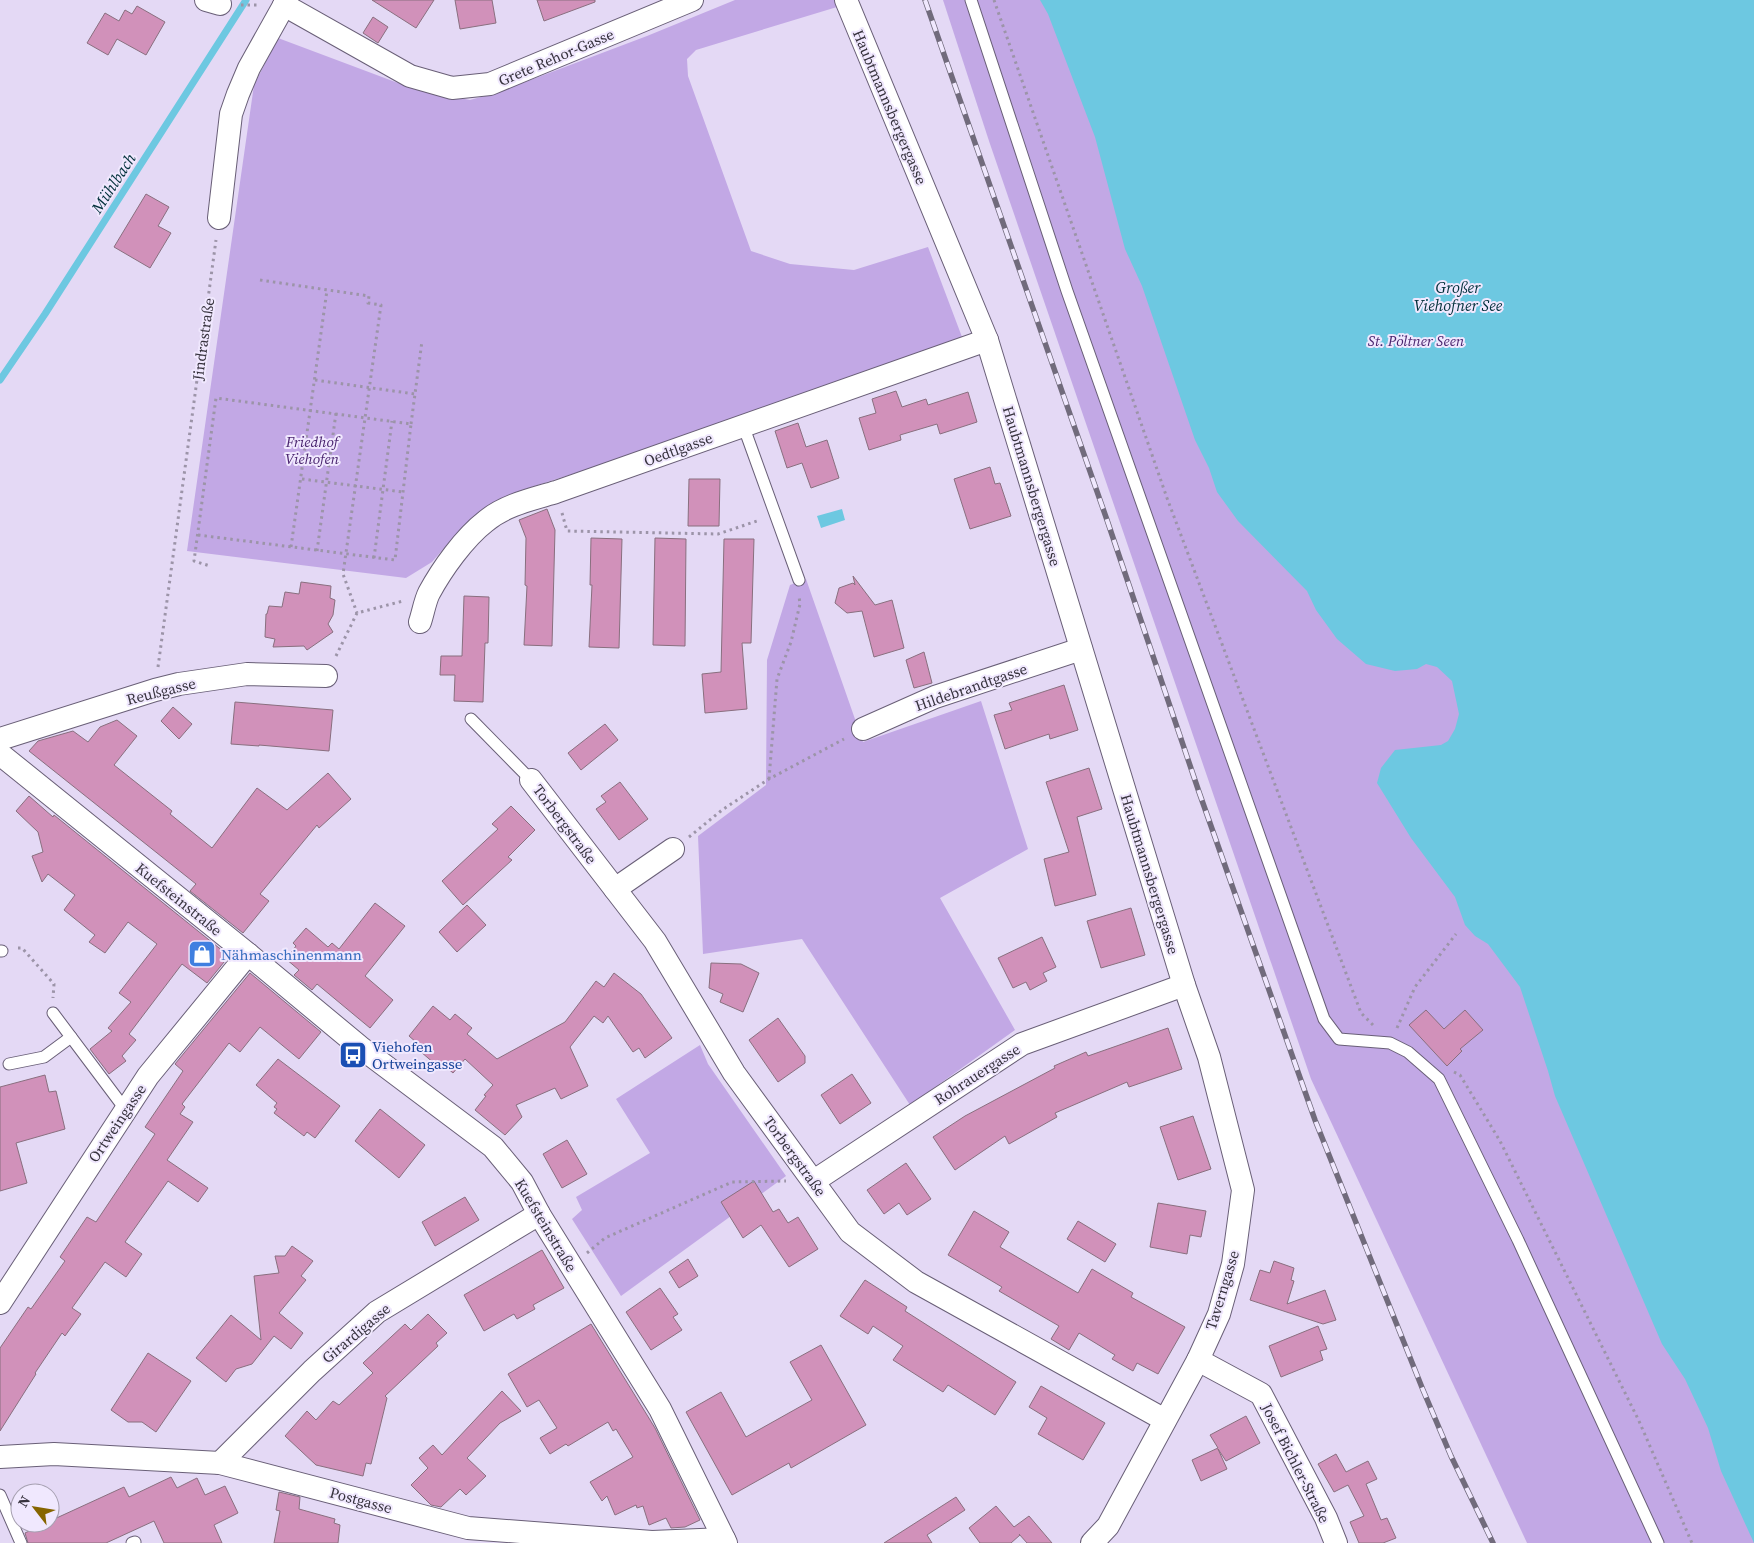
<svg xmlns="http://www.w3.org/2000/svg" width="1754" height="1543" viewBox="0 0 1754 1543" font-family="'Source Serif 4',serif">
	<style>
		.green { fill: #c2a8e5 }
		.water { fill: #6dc8e1 }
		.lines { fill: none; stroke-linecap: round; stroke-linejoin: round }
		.stream { stroke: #6dc8e1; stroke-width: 7 }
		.building { fill: #d191ba; stroke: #896f7f }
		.service-casing { stroke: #695f77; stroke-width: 13 }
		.minor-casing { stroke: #695f77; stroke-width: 24 }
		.path { stroke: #9c94a8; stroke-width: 3; stroke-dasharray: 2.5 4; stroke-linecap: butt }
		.service { stroke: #fff; stroke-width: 11 }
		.minor { stroke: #fff; stroke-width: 22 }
		.rail-casing { stroke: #716b7c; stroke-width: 5.5 }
		.rail { stroke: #f0e8fe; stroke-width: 4; stroke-dasharray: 11; stroke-linecap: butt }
		.labels { text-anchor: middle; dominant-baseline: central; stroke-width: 4; stroke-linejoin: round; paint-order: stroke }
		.street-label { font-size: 15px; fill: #37333e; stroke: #f0e8fe }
		.park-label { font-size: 15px; font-style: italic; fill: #4a256f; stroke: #f0e8fe }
		.shop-label { font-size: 15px; fill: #366cbe; stroke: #f0e8fe; text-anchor: start }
		.transit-label { font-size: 15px; fill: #164399; stroke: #f0e8fe; text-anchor: start }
		.water-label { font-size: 16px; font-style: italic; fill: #02303b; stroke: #f0e8fe }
	</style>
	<rect width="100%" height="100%" fill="#e4d9f5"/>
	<g class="green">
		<polygon points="735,0 834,0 837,7 696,50 687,59 688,76 751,251 790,264 854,270 928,247 962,337 654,448 522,490 482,512 457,533 432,562 406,578 187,551 254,85 278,38 414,89 470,100 499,92 647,36"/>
		<polygon points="943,0 1754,0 1754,1543 1527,1543 1311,1079 989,141"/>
		<polygon points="806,579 863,742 981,701 1028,849 940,898 1015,1030 910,1105 802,939 703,954 698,836 766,785 767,660 790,585"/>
		<polygon points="700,1045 708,1064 786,1176 621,1296 572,1219 582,1210 576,1197 650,1153 616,1099"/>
	</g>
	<g class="water">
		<polygon points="1040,0 1754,0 1754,1543 1721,1471 1708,1428 1685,1379 1662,1344 1555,1096 1548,1071 1520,987 1488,944 1475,936 1465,925 1455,897 1411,838 1377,783 1381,768 1395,750 1441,745 1448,741 1455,729 1459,714 1452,681 1437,667 1426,664 1417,669 1395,671 1366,664 1337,639 1316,610 1307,591 1238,521 1217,492 1209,468 1195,440 1142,286 1125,249 1095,137 1048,14"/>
		<polygon points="842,509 845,520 821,528 817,516"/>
	</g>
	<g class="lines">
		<polyline class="stream" points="0,380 45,314 246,0"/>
	</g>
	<g class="building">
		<polygon points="372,0 434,0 416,28"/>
		<polygon points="455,0 492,0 496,23 460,29"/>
		<polygon points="537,0 595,0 595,2 544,21"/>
		<polygon points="137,6 165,22 146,55 117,39 108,55 87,43 105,13 119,21 125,10 132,14"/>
		<polygon points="373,17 388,27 378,43 363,33"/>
		<polygon points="146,194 169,207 158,226 171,233 150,268 114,247"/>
		<polygon points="896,391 902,407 926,399 928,405 968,392 977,422 940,434 937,424 900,435 901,440 869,450 859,418 876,413 872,399"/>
		<polygon points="798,423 806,447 827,440 839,478 811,488 802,463 787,468 775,431"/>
		<polygon points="990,467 995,484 1000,483 1011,516 970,529 954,479"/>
		<polygon points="689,479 720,479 719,526 688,526"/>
		<polygon points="547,509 555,530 552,646 524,645 527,586 525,585 526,538 519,520"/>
		<polygon points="591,538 622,539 619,648 589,647 592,585 590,585"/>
		<polygon points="655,538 686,539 685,646 653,645"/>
		<polygon points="724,539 754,539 751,643 742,643 747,709 705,713 702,674 721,672"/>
		<polygon points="853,576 875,605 892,600 904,648 874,657 862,611 847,613 835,603 839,588 853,583 855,585"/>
		<polygon points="301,582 331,586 330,598 335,600 333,615 328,624 333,632 307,650 304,646 273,647 275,639 265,637 266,614 267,614 269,606 282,607 285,592 299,594"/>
		<polygon points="464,596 489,597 488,643 485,643 483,702 454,701 455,675 440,675 441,656 462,656"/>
		<polygon points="924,652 932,683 914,688 906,660"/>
		<polygon points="1064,685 1078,730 1050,739 1049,734 1005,749 994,715 1012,710 1009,703"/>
		<polygon points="235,702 333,710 329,751 259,745 259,746 231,744"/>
		<polygon points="173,707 192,724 179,739 161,721"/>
		<polygon points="117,720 137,736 114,765 172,811 170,814 212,848 257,788 287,810 328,773 351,799 319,828 317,825 260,894 269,901 243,933 190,891 196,884 29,751 38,741 73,731 88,742 100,727"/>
		<polygon points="605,724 618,740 581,770 568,753"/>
		<polygon points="1089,768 1102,809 1077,817 1096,895 1055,906 1044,859 1069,852 1046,782"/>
		<polygon points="620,782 648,819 619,840 596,809 606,802 601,796"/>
		<polygon points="29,796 53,817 54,815 229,956 207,983 182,964 129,1034 136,1040 122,1056 126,1061 109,1074 90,1049 112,1031 108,1028 131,1002 119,993 157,944 128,922 105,953 89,942 95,935 64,910 75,895 48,874 42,882 32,856 43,852 38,832 16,811"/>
		<polygon points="511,806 535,830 508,857 512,860 463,905 442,881 498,829 492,824"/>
		<polygon points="375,903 405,926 365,976 393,1000 370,1028 317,984 312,990 294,975 299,970 286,959 296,946 293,943 306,928 328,947 332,943 339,949"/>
		<polygon points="467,905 486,925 457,952 439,932"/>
		<polygon points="1131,908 1145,955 1101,968 1087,921"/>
		<polygon points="1042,937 1056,967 1043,973 1047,981 1030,990 1026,982 1013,988 998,958"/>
		<polygon points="711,963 741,964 759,973 743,1012 720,1002 723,994 709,988"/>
		<polygon points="250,973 321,1032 299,1059 260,1027 240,1052 229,1043 182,1104 185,1107 180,1114 193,1122 167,1160 208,1188 198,1202 168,1181 125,1242 142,1254 126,1277 105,1262 72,1308 81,1314 65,1336 62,1333 35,1373 36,1374 0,1431 0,1348 28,1307 31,1309 65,1261 60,1257 87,1217 96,1222 155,1134 145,1127 183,1071 175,1064"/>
		<polygon points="614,973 641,994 672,1038 645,1058 639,1048 633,1052 608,1016 603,1023 594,1016 570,1047 588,1086 561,1099 555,1088 516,1105 522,1117 505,1135 475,1110 486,1096 484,1095 493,1085 465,1059 453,1073 438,1060 435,1064 421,1052 424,1049 409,1036 433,1006 450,1020 455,1014 472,1028 467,1034 497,1059 565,1022 596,981 604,987"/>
		<polygon points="1426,1010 1444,1029 1465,1010 1483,1030 1460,1049 1462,1051 1447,1066 1409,1025"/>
		<polygon points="778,1018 805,1056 805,1063 778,1082 749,1040"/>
		<polygon points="1168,1028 1182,1069 1129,1087 1127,1082 1055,1113 1057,1117 1009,1144 1005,1136 955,1170 933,1137 965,1116 1055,1068 1054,1066 1086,1052 1088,1056"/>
		<polygon points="278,1059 340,1106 315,1138 307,1132 304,1136 274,1113 277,1109 274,1107 277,1103 256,1085"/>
		<polygon points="852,1074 871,1103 840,1124 821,1095"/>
		<polygon points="45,1075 49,1092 56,1091 65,1129 16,1143 27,1183 0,1191 0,1087"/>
		<polygon points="380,1109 425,1145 399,1178 355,1141"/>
		<polygon points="1193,1116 1211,1169 1178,1180 1160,1127"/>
		<polygon points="567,1140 587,1174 562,1188 543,1154"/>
		<polygon points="906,1163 931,1199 907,1215 899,1203 884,1214 867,1190"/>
		<polygon points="754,1181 773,1212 779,1209 788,1223 798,1217 818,1249 789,1267 761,1225 743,1238 721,1202"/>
		<polygon points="465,1197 479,1220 435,1246 422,1222"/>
		<polygon points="1158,1203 1206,1211 1201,1237 1190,1235 1187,1254 1150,1247"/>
		<polygon points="974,1211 1009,1232 1000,1247 1078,1293 1092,1269 1133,1293 1131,1297 1185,1327 1158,1374 1137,1363 1133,1371 1112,1359 1115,1355 1079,1333 1069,1350 1051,1339 1059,1326 999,1291 1002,1287 948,1255"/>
		<polygon points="1078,1221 1116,1244 1105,1262 1067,1239"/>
		<polygon points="292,1246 313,1261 301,1276 306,1280 279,1313 303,1333 291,1349 274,1336 252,1364 236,1369 226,1382 196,1358 231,1315 261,1340 254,1276 279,1273 275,1256 285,1256"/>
		<polygon points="542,1250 564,1288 533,1305 535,1309 517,1319 514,1314 484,1331 464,1295"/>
		<polygon points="688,1259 698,1276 679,1288 669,1272"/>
		<polygon points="1274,1261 1294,1268 1291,1280 1294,1281 1287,1304 1325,1290 1336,1320 1323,1324 1250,1300 1260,1270 1270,1273"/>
		<polygon points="865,1280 907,1307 905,1311 1016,1382 995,1415 948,1385 943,1392 893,1360 903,1346 873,1326 868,1334 840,1316"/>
		<polygon points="660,1288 678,1314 673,1317 682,1330 651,1350 626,1312"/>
		<polygon points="428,1314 447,1333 436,1343 438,1346 385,1396 387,1398 371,1464 366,1463 363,1476 316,1465 285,1436 307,1411 316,1420 333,1401 339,1405 373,1373 363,1363 405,1324 411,1330"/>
		<polygon points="591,1324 655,1428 700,1520 685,1527 671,1528 666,1518 649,1525 643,1506 637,1508 636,1505 615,1515 607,1496 602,1501 590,1482 633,1457 616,1429 613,1431 608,1422 568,1446 566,1444 550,1454 540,1438 557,1428 539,1400 527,1407 508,1374"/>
		<polygon points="1318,1326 1327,1349 1320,1351 1323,1360 1281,1377 1269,1346"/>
		<polygon points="821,1345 866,1425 791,1468 789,1463 732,1495 686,1412 721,1392 746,1437 812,1400 790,1362"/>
		<polygon points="148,1353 191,1381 156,1432 142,1422 128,1422 111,1410"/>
		<polygon points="1041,1386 1105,1423 1083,1460 1038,1434 1047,1418 1029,1407"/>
		<polygon points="502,1391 521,1411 500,1423 467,1458 486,1476 466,1495 460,1489 441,1507 431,1505 411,1485 428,1468 419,1458 433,1445 442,1455"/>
		<polygon points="1246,1416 1260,1443 1226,1461 1218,1449 1227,1469 1201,1481 1192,1460 1218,1448 1210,1435"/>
		<polygon points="1336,1454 1346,1472 1368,1461 1377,1479 1366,1484 1381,1520 1387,1518 1396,1538 1383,1543 1359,1543 1350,1522 1364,1516 1348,1485 1334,1492 1318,1464"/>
		<polygon points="171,1477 177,1488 197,1478 205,1495 225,1486 238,1513 214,1525 222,1543 164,1543 154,1521 106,1543 28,1543 25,1533 46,1523 50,1523 50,1521 124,1487 129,1497"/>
		<polygon points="279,1492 300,1497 299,1509 335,1519 334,1523 340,1525 338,1543 274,1543 280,1511 276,1510"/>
		<polygon points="956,1497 965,1510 927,1535 932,1543 884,1543"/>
		<polygon points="996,1506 1014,1527 1029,1516 1052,1543 1027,1543 1019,1534 1020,1535 1011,1543 980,1543 969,1528"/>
	</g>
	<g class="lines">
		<g class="service-casing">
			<g id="service">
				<polyline points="971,0 1067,291 1324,1019 1339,1039 1390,1043 1408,1052 1439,1079 1518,1240 1658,1543"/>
				<polyline points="743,425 799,580"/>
				<polyline points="471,719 531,780"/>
				<polyline points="0,951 2,951"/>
				<polyline points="53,1013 125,1109"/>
				<polyline points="9,1064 44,1057 71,1037"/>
				<polyline points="0,1495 21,1543"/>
				<polyline points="132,1543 135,1542"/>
			</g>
		</g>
		<g class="minor-casing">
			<g id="minor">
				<polyline points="206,0 220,4"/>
				<polyline points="846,0 987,340 1184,985 1209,1057 1243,1190 1233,1264 1219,1314 1198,1360 1108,1526 1092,1543"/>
				<polyline points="284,5 410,76 452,88 490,84 692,0"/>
				<polyline points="219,218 231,114 238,94 249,68 287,0"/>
				<path d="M 420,622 C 423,613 425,601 429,593 C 442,569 464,538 486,521 C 505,505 533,499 556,492 L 987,340"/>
				<polyline points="863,729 935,697 1081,649"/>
				<polyline points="0,739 155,690 179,684 247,674 326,676"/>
				<polyline points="0,754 248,954 360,1047 493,1147 522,1182 539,1214 660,1409 726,1543"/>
				<polyline points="531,780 655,941 734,1073 850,1232 916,1282 1165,1420"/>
				<polyline points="615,889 673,849"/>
				<polyline points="814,1181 1022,1044 1184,985"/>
				<polyline points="0,1303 148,1076 248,954"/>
				<polyline points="1198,1360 1261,1394 1326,1518 1336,1543"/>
				<polyline points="0,1457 54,1454 220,1463 468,1528 652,1542 724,1539"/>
				<polyline points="220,1463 312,1371 377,1312 539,1214"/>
			</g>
		</g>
		<g class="path">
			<polyline points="994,0 1167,498 1361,1013 1373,1025"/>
			<polyline points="241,5 260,5"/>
			<polyline points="260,280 369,296 368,303 381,305 343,574 357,613"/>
			<polyline points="315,380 415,394"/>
			<polyline points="411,424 422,341"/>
			<polyline points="302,479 403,492"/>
			<polyline points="562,513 567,531 718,534 760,520"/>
			<polyline points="198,535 395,560 411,424 216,398 194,561 210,566"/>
			<polyline points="291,547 327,290"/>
			<polyline points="317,551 336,413"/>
			<polyline points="374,558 392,421"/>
			<polyline points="336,656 357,613 403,601"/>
			<polyline points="158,667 216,240"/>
			<polyline points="769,779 777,679 791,642 800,604 799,596"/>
			<polyline points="689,837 722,810 769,779 844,739"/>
			<polyline points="18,948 22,948 54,984 53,998"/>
			<polyline points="1397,1028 1415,987 1456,934"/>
			<polyline points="1454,1072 1460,1075 1500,1141 1639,1421 1692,1543"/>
			<polyline points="587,1253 605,1238 732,1182 786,1181"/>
		</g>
		<use href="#service" class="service"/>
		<use href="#minor" class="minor"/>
		<g class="rail-casing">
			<polyline id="rail" points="925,0 1107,520 1199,792 1315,1120 1423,1390 1451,1456 1493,1543"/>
		</g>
		<use href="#rail" class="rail"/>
	</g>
	<defs>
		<g id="shop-square" transform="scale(1.4375)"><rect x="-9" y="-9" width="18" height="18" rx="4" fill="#3f7fe0" stroke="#f0e8fe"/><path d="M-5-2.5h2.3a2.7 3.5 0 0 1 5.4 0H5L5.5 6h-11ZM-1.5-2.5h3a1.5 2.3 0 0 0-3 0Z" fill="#fff"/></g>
		<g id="bus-square" transform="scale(1.4375)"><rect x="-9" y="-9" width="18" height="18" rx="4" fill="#1a4fb4" stroke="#f0e8fe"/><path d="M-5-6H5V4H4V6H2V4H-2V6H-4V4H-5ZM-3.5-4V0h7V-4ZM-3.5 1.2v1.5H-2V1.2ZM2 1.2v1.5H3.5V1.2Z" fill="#fff"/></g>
	</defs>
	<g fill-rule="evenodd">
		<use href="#shop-square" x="202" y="954"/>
		<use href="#bus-square" x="353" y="1055"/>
	</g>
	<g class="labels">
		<g class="street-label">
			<text transform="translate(556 57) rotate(-23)">Grete Rehor-Gasse</text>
			<text transform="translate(890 107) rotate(67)">Haubtmannsbergergasse</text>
			<text transform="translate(203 339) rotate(-82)">Jindrastraße</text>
			<text transform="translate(678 449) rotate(-20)">Oedtlgasse</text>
			<text transform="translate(1032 486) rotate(73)">Haubtmannsbergergasse</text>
			<text transform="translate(971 687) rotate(-19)">Hildebrandtgasse</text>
			<text transform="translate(161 691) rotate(-14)">Reußgasse</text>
			<text transform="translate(565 824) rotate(53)">Torbergstraße</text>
			<text transform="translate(1150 874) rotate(73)">Haubtmannsbergergasse</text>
			<text transform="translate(179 899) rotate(39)">Kuefsteinstraße</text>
			<text transform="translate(977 1074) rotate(-33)">Rohrauergasse</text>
			<text transform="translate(117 1123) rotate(-56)">Ortweingasse</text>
			<text transform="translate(795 1156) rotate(54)">Torbergstraße</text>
			<text transform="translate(546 1225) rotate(59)">Kuefsteinstraße</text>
			<text transform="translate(1222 1290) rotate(-73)">Taverngasse</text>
			<text transform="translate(356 1333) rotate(-40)">Girardigasse</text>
			<text transform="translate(1296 1463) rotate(63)">Josef Bichler-Straße</text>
			<text transform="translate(361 1500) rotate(15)">Postgasse</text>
		</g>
		<g class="park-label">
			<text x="1416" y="340">St. Pöltner Seen</text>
			<text x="312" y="441">Friedhof<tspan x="312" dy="17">Viehofen</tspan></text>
		</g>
		<g class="shop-label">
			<text x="221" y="954">Nähmaschinenmann</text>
		</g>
		<g class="transit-label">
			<text x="372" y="1046">Viehofen<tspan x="372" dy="17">Ortweingasse</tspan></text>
		</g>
		<g class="water-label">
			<text transform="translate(113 183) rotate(-57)">Mühlbach</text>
			<text x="1458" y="287">Großer<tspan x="1458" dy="18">Viehofner See</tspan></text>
		</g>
	</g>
	<g transform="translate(35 1508) rotate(301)"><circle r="24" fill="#f0e8fe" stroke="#a6a0b1"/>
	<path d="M0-4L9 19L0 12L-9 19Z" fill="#866500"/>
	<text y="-8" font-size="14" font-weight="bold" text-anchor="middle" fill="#37333e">N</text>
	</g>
</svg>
